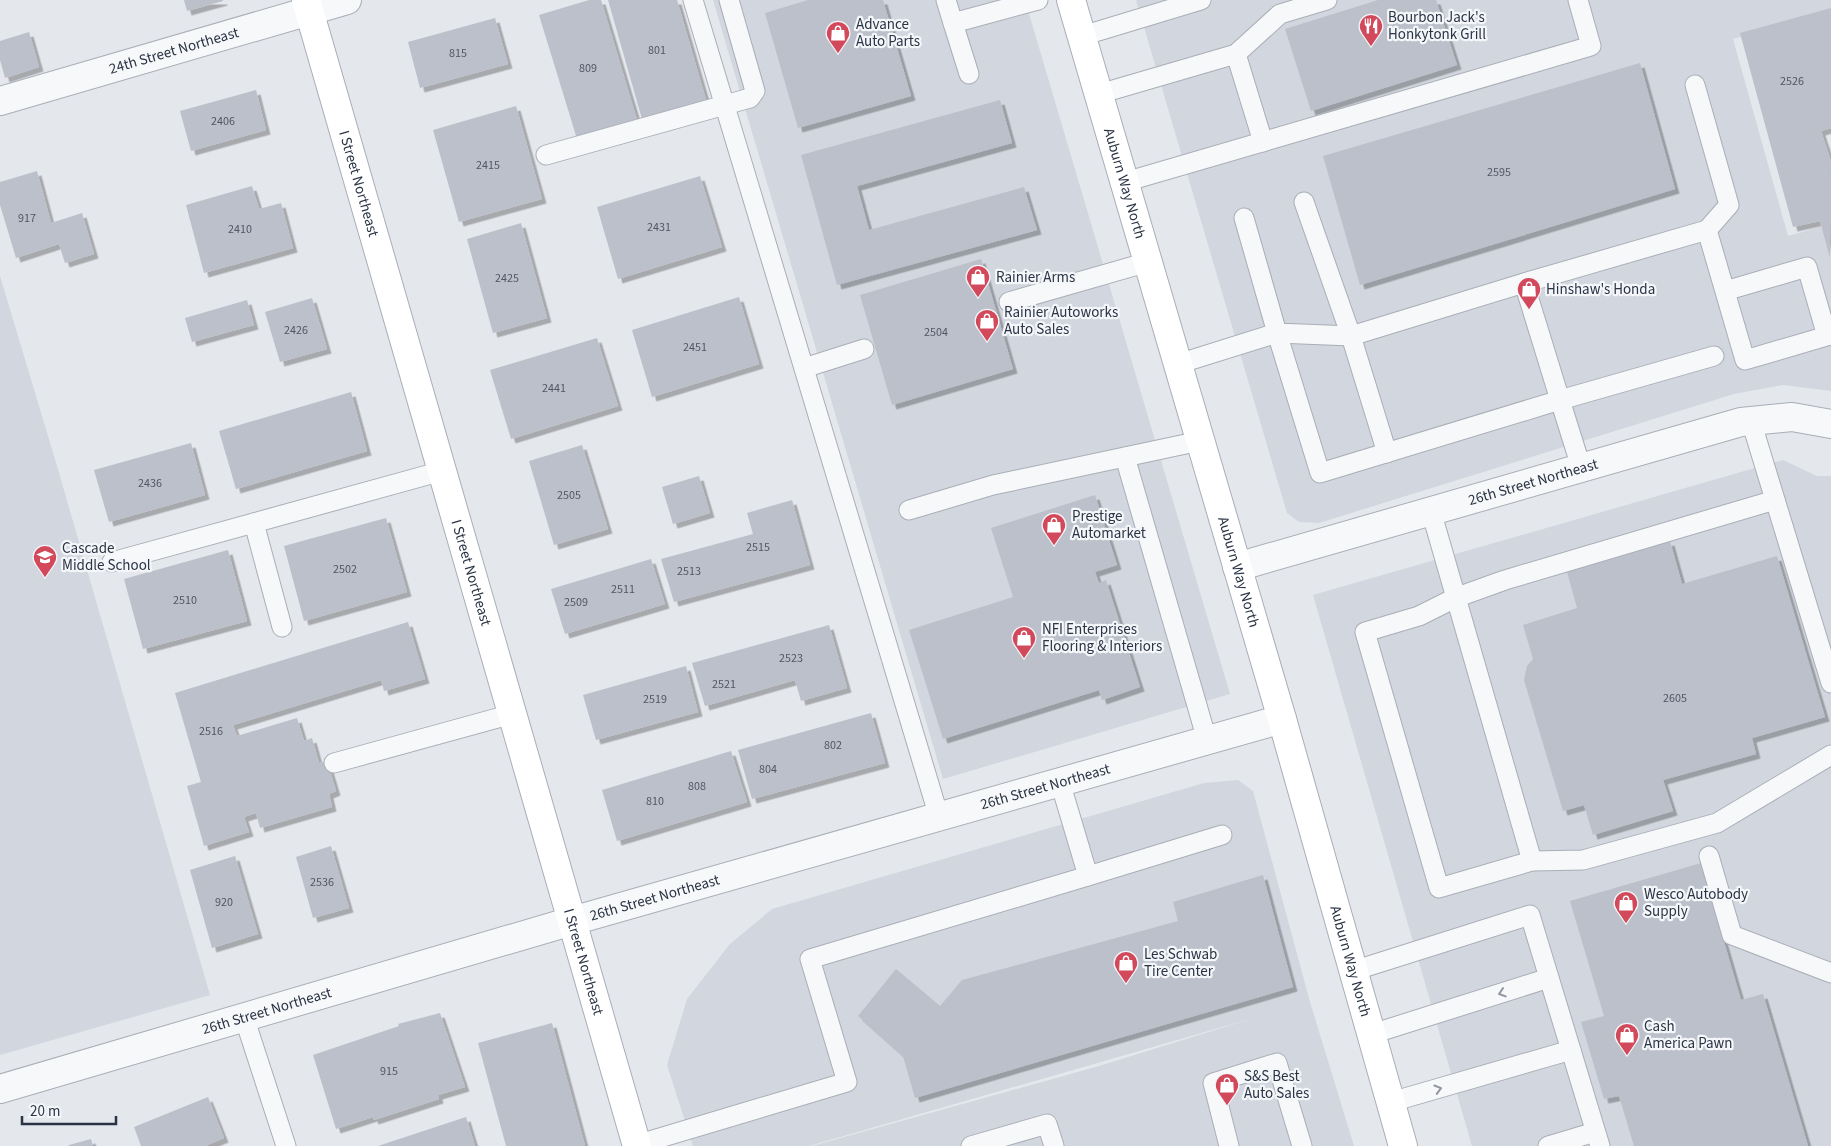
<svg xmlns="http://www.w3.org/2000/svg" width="1831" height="1146" viewBox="0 0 1831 1146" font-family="'Source Sans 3',sans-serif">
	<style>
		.built { fill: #d2d6de }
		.building { fill: #bbc0ca; filter: url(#shadow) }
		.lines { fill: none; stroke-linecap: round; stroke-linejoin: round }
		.lane-casing { stroke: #a9aeb7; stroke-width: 21 }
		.street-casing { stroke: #a9aeb7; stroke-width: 30 }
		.secondary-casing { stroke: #a9aeb7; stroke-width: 30 }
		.lane { stroke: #f7f8fa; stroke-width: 19 }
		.street { stroke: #f7f8fa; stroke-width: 28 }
		.secondary { stroke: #fff; stroke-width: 28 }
		.oneway { stroke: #9196a0 }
		.labels { text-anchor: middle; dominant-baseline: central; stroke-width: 4.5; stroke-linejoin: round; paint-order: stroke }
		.number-label { font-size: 12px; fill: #4f5766 }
		.poi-label { font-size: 15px; fill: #2b3445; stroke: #f4f6f9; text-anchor: start }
		.street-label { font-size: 15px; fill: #2b3445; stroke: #f4f6f9 }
	</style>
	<defs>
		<filter id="shadow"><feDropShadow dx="4.5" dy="4.5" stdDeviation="0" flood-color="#0004"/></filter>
	</defs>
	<rect width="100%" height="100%" fill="#e4e7ec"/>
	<g class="built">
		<polygon points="713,0 1025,0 1230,694 943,779"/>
		<polygon points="1136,0 1831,0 1831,11 1733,39 1788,236 1831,224 1831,391 1783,385 1734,394 1319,523 1299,522 1287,513"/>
		<polygon points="0,276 57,466 210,995 0,1055"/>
		<polygon points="1783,460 1817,476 1831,476 1831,1146 1472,1146 1313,595"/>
		<polygon points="1238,780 1253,791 1310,1002 1354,1146 812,1146 1099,1066 1257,1017 809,1146 693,1146 667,1065 687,999 730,944 772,909 1204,783"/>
	</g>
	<g class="building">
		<polygon points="184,0 223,0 223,1 187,11"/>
		<polygon points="589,0 601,0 637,120 577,139 539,15"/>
		<polygon points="608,0 677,0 706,100 642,119"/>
		<polygon points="808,0 883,0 911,96 798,128 765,13"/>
		<polygon points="1378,0 1436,0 1457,65 1311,111 1285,29"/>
		<polygon points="1831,8 1831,128 1821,131 1831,162 1830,258 1820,221 1793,227 1740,33"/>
		<polygon points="495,18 508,64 420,88 408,42"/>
		<polygon points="29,32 39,67 5,78 0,60 0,41"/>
		<polygon points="1640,63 1675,189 1360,285 1323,156"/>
		<polygon points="256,90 266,130 191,151 180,111"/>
		<polygon points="1000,100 1012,143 857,186 869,230 1024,187 1037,230 837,285 801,155"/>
		<polygon points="516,106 542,199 459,222 433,130"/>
		<polygon points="37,171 51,223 82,213 94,254 65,263 59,244 16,258 0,205 0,182"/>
		<polygon points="700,176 722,247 618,279 597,207"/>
		<polygon points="252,186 259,209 281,203 293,248 204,273 186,205"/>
		<polygon points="521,223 547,318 493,333 467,239"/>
		<polygon points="981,259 1013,369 892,405 860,295"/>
		<polygon points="739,297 759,364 652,397 632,330"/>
		<polygon points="312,298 327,349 280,362 265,312"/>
		<polygon points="247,300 254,325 192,342 185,318"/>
		<polygon points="597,338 618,406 511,439 490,370"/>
		<polygon points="351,392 367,451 236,489 219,431"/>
		<polygon points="191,443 205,495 109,522 94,470"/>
		<polygon points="582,445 608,529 554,545 529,461"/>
		<polygon points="699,476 710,513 673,524 662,487"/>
		<polygon points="1095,495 1117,565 1095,572 1099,583 1106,580 1140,687 1102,700 1099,690 943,739 909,630 1013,597 991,528"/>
		<polygon points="792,500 810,565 674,602 661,559 753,534 747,513"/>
		<polygon points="386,518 407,592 304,621 284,546"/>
		<polygon points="1670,541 1682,584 1777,556 1825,717 1752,738 1756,754 1663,780 1673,811 1593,835 1584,805 1563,811 1524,680 1527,666 1533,659 1523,625 1577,608 1567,572"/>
		<polygon points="228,550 247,621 143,649 124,579"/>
		<polygon points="651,559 665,604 565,634 551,589"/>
		<polygon points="408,622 425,679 384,691 381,680 233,725 237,736 297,718 304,741 312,738 319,763 327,761 336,791 329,794 332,807 260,828 256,813 244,817 249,832 204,846 187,786 201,782 175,693"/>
		<polygon points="829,625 847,688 801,701 795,680 705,706 692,663"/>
		<polygon points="686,666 698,712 596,740 583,695"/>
		<polygon points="871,713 885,763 752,799 738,750"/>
		<polygon points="731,751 747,802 617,841 602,790"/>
		<polygon points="331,846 349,908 313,918 296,857"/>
		<polygon points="235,856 258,934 212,948 190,870"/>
		<polygon points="1701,863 1741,1000 1763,994 1808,1146 1634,1146 1619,1096 1604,1099 1581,1022 1604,1016 1570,901"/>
		<polygon points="1263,875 1293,987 915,1098 903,1056 858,1016 896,969 940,1006 962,980 1178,921 1173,902"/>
		<polygon points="440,1013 465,1087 438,1095 439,1099 374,1120 373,1117 336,1129 313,1055 399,1026 398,1024"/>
		<polygon points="552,1023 585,1146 506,1146 478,1043"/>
		<polygon points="208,1097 224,1138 205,1146 141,1146 134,1127"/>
		<polygon points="466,1117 475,1146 378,1146"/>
		<polygon points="91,1139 93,1146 69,1146 69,1145"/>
	</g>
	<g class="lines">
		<g class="lane-casing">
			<g id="lane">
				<polyline points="693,0 939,817"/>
				<polyline points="946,0 953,23 1038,0"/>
				<polyline points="953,23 969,74"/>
				<polyline points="1082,36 1201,0"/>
				<polyline points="1236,54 1263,142"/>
				<polyline points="1695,85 1729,205 1707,230"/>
				<polyline points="1099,94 1236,54 1280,14 1327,0"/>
				<polyline points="546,155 750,98 755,91 729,0"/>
				<polyline points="1125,182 1591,46 1578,0"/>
				<polyline points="1304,202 1351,336 1524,283 1560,400 1714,356"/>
				<polyline points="1244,218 1277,333 1351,336 1387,453"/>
				<polyline points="1524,283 1707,230 1745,360 1827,336 1807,267 1725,291"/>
				<polyline points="1009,302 1148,262"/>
				<polyline points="1178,364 1277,333 1320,473 1560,400 1581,467"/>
				<polyline points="804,368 864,349"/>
				<polyline points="1751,421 1831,683"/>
				<polyline points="1125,457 1207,740"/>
				<polyline points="909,510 993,485 1200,441"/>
				<polyline points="1431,511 1532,861 1439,888 1365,632 1419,616 1455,598 1505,580 1775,500"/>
				<polyline points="254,523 282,627"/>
				<polyline points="112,562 442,471"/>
				<polyline points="334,763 512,714"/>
				<polyline points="1709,856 1732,935 1831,973"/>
				<polyline points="1532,861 1583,860 1717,823 1831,755"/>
				<polyline points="1088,876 1222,835"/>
				<polyline points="1353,971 1530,915 1600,1146"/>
				<polyline points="244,1017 286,1146"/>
				<polyline points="1372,1034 1549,978"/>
				<polyline points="1391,1102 1571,1050"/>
				<polyline points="636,1145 847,1082 810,959 1088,876 1060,782"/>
				<polyline points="971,1146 1047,1124 1054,1146"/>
				<polyline points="1229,1146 1213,1083 1277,1063 1302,1146"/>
				<polyline points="1548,1146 1595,1132"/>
			</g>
		</g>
		<g class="street-casing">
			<g id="street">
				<path id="s1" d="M 0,101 L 347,0"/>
				<path id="s2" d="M 1237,567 L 1741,422 L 1792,417 L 1831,424"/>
				<path id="s3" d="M 0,1089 L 572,921 L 1282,719"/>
			</g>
		</g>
		<g class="secondary-casing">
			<g id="secondary">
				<path id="s4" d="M 306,0 L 637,1146"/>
				<path id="s5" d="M 1071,0 L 1282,719 L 1403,1146"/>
			</g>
		</g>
		<use href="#lane" class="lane"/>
		<use href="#street" class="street"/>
		<use href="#secondary" class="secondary"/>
	</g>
	<defs><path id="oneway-chevron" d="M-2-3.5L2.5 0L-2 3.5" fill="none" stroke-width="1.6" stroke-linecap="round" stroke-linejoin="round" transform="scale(1.25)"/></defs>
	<g class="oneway">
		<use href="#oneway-chevron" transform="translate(1502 993) rotate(162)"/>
		<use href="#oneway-chevron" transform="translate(1438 1089) rotate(-16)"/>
	</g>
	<defs>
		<g id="restaurant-pin" transform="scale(1.25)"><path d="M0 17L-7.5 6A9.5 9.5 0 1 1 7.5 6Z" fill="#d1495b" stroke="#f4f6f9"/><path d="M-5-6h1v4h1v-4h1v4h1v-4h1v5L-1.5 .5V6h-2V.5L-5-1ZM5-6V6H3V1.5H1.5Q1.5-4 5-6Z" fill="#fff"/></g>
		<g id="shop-pin" transform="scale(1.25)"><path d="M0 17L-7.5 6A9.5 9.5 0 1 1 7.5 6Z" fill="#d1495b" stroke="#f4f6f9"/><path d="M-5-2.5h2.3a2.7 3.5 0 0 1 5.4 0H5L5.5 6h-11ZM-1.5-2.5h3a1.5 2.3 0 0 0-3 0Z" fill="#fff"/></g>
		<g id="school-pin" transform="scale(1.25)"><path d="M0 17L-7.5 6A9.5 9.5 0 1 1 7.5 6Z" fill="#d1495b" stroke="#f4f6f9"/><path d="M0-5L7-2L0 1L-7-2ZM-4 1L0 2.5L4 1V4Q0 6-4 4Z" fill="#fff"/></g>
	</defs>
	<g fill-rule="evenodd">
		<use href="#restaurant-pin" x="1371" y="26"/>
		<use href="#shop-pin" x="838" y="33"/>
		<use href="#shop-pin" x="978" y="277"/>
		<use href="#shop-pin" x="1529" y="289"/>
		<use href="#shop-pin" x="987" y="321"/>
		<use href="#shop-pin" x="1054" y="525"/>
		<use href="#school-pin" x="45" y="557"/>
		<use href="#shop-pin" x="1024" y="638"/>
		<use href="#shop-pin" x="1626" y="903"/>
		<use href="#shop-pin" x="1126" y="963"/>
		<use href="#shop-pin" x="1627" y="1035"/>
		<use href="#shop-pin" x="1227" y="1085"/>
	</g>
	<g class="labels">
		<g class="number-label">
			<text x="657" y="50">801</text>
			<text x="458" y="53">815</text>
			<text x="588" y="68">809</text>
			<text x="1792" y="81">2526</text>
			<text x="223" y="121">2406</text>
			<text x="488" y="165">2415</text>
			<text x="1499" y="172">2595</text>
			<text x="27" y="218">917</text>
			<text x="659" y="227">2431</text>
			<text x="240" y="229">2410</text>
			<text x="507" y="278">2425</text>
			<text x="296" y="330">2426</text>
			<text x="936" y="332">2504</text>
			<text x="695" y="347">2451</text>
			<text x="554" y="388">2441</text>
			<text x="150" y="483">2436</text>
			<text x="569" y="495">2505</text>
			<text x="758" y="547">2515</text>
			<text x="345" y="569">2502</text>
			<text x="689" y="571">2513</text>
			<text x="623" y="589">2511</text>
			<text x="185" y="600">2510</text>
			<text x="576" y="602">2509</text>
			<text x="791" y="658">2523</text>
			<text x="724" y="684">2521</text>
			<text x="1675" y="698">2605</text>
			<text x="655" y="699">2519</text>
			<text x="211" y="731">2516</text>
			<text x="833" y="745">802</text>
			<text x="768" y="769">804</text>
			<text x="697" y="786">808</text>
			<text x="655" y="801">810</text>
			<text x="322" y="882">2536</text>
			<text x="224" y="902">920</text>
			<text x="389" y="1071">915</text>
		</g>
		<g class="poi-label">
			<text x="1388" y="17">Bourbon Jack's<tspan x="1388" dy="17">Honkytonk Grill</tspan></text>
			<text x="856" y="24">Advance<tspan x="856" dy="17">Auto Parts</tspan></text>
			<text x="996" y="277">Rainier Arms</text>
			<text x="1546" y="289">Hinshaw's Honda</text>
			<text x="1004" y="312">Rainier Autoworks<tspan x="1004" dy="17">Auto Sales</tspan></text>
			<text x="1072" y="516">Prestige<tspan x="1072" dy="17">Automarket</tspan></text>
			<text x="62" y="548">Cascade<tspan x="62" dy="17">Middle School</tspan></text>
			<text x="1042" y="629">NFI Enterprises<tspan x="1042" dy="17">Flooring &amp; Interiors</tspan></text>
			<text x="1644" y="894">Wesco Autobody<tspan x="1644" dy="17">Supply</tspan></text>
			<text x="1144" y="954">Les Schwab<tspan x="1144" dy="17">Tire Center</tspan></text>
			<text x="1644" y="1026">Cash<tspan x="1644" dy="17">America Pawn</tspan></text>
			<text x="1244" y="1076">S&amp;S Best<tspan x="1244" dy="17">Auto Sales</tspan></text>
		</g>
		<g class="street-label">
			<text stroke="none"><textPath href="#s1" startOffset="181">24th Street Northeast</textPath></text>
			<text stroke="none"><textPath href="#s4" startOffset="191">I Street Northeast</textPath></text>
			<text stroke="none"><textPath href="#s5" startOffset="191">Auburn Way North</textPath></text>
			<text stroke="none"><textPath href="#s2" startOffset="308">26th Street Northeast</textPath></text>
			<text stroke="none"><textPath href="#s4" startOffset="596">I Street Northeast</textPath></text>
			<text stroke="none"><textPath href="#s5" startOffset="596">Auburn Way North</textPath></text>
			<text stroke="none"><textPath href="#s3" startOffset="1088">26th Street Northeast</textPath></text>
			<text stroke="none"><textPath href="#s3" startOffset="682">26th Street Northeast</textPath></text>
			<text stroke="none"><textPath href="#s4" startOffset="1001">I Street Northeast</textPath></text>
			<text stroke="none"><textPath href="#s5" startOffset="1001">Auburn Way North</textPath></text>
			<text stroke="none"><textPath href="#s3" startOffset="278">26th Street Northeast</textPath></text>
		</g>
	</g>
	<path d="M22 1116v8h94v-8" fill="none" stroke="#2b3445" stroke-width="2.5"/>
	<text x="30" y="1116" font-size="15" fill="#2b3445" stroke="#f4f6f9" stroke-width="4" paint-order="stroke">20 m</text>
</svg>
